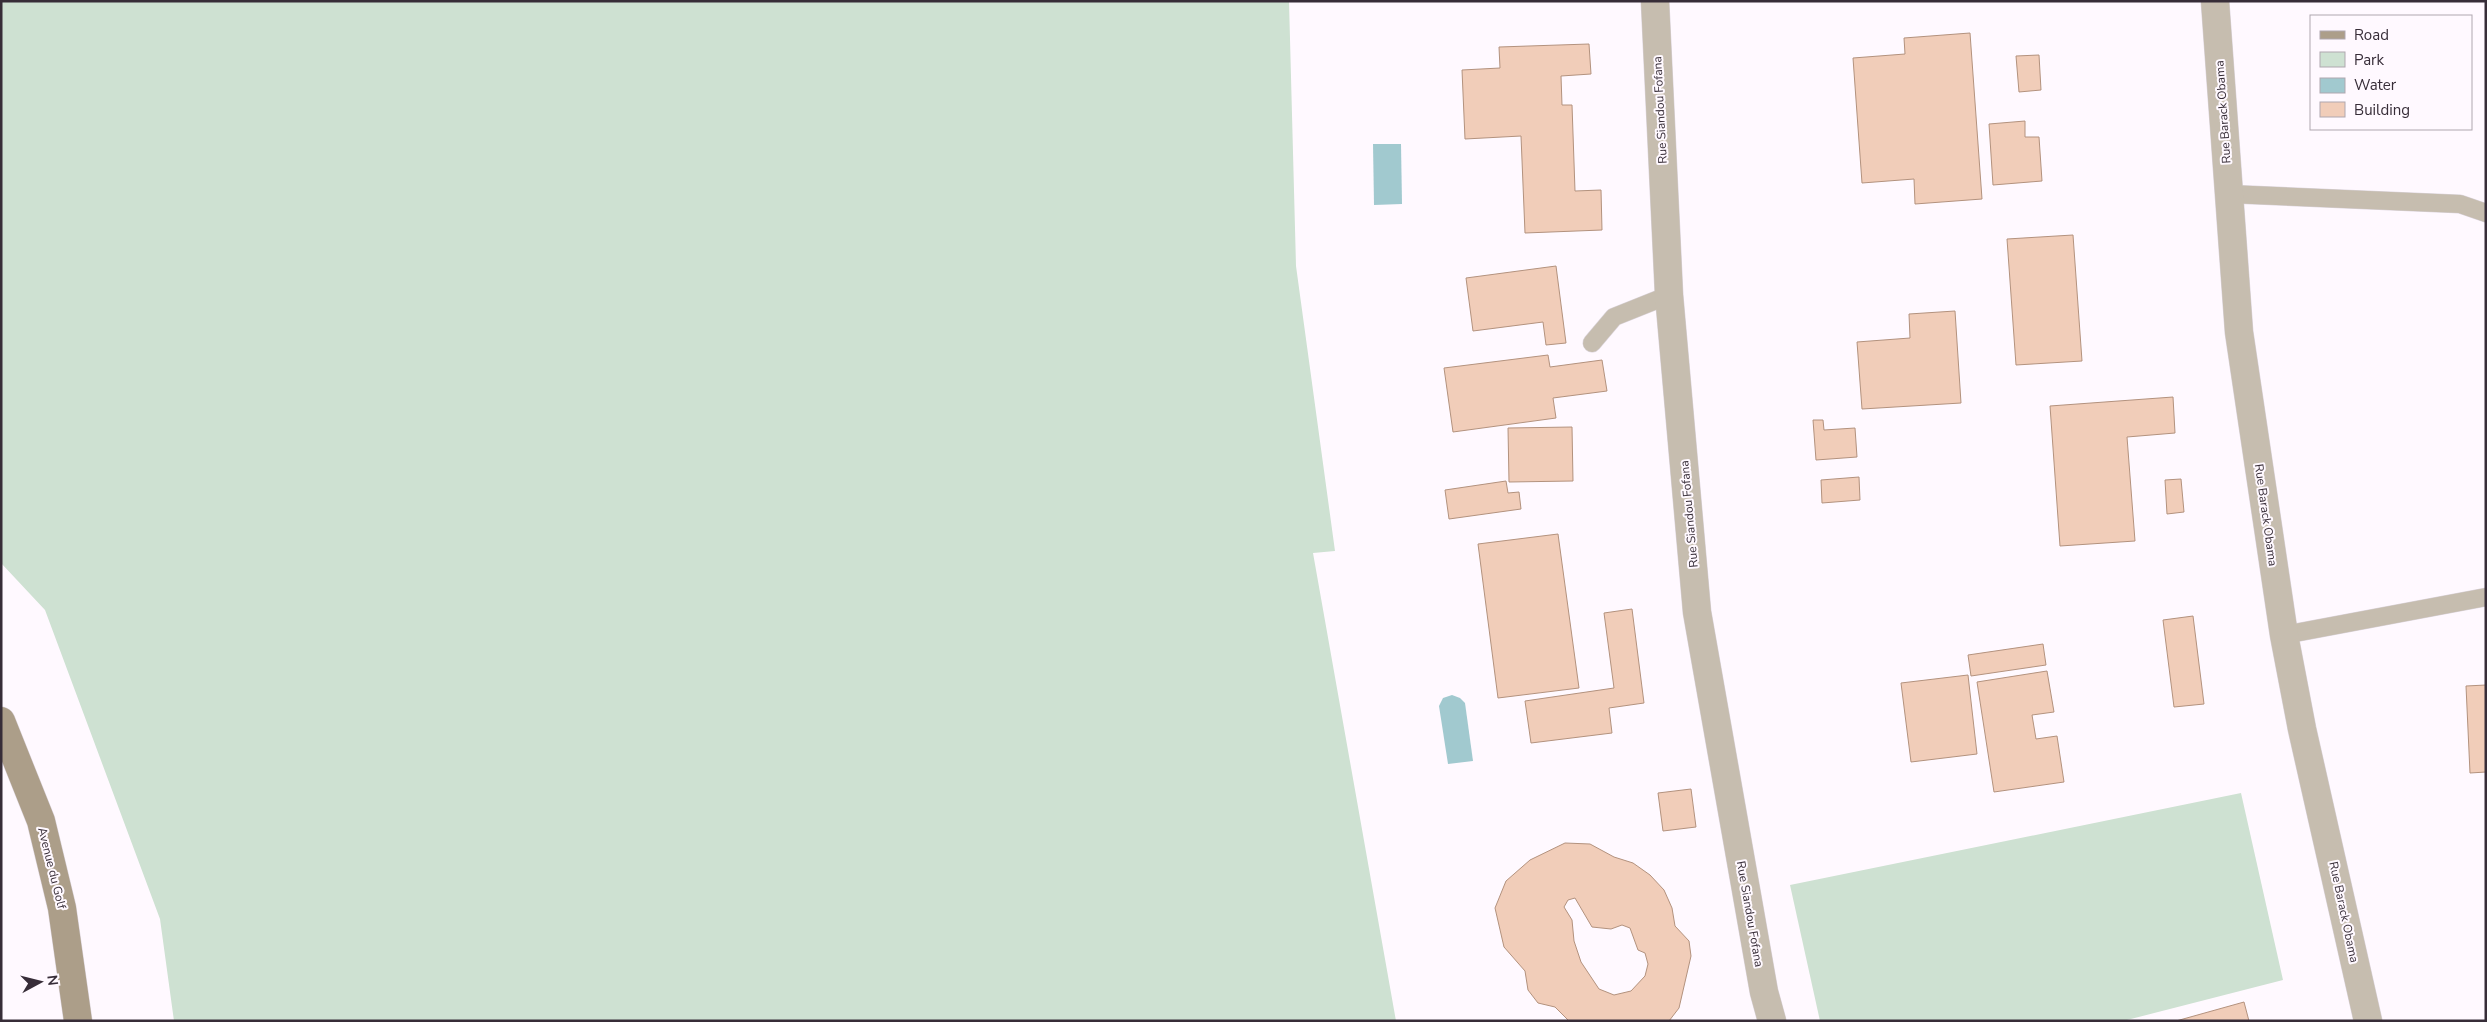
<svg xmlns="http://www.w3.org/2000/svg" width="2487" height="1022" viewBox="0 0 2487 1022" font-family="'Nunito Sans',sans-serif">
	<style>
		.green { fill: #cee1d2 }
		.water { fill: #a1c9cf }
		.building { fill: #f1cdb9; stroke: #b3927e; fill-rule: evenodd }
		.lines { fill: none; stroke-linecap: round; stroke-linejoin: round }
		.service-casing { stroke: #dbd4db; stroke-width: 19 }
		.minor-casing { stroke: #dbd4db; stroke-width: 29 }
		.secondary-casing { stroke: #dbd4db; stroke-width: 29 }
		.service { stroke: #c6bdaf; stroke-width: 18 }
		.minor { stroke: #c6bdaf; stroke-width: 28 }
		.secondary { stroke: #ac9e89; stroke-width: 28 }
		.labels { text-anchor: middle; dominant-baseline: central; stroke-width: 4; stroke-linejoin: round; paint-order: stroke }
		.street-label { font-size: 12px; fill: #372d38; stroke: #fff9ff }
	</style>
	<rect width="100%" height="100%" fill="#fff9ff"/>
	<g class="green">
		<polygon points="1,1 1289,1 1296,266 1335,551 1313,553 1396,1021 174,1021 160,919 45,610 1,563"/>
		<polygon points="2241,793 2283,980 2123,1021 1820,1021 1790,885"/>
	</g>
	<g class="water">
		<polygon points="1373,144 1401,144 1402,204 1374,205"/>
		<polygon points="1452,695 1460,698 1465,703 1473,761 1448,764 1439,706 1443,698"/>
	</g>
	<g class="building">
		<polygon points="1970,33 1982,199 1915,204 1914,179 1862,183 1853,58 1905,54 1904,38"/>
		<polygon points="1589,44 1591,74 1561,76 1562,105 1572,105 1575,191 1601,190 1602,230 1525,233 1521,136 1465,139 1462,70 1500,68 1499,47"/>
		<polygon points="2039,55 2041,90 2019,92 2016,56"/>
		<polygon points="2025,121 2025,137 2039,137 2042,181 1993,185 1989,124"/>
		<polygon points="2073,235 2082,361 2016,365 2007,239"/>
		<polygon points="1556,266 1566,343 1546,345 1543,322 1473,331 1466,278"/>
		<polygon points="1955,311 1961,403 1862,409 1857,342 1910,338 1909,314"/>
		<polygon points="1548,355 1550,367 1602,360 1607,391 1553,398 1556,418 1453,432 1444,368"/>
		<polygon points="2173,397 2175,433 2127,437 2135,541 2060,546 2050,406"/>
		<polygon points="1813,420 1823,420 1824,430 1855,428 1857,457 1816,460"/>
		<polygon points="1572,427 1573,481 1509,482 1508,428"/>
		<polygon points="1859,477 1860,500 1822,503 1821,480"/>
		<polygon points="2181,479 2184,512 2167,514 2165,480"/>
		<polygon points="1506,481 1508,493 1519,492 1521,509 1449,519 1445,490"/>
		<polygon points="1558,534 1579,688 1498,698 1478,544"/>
		<polygon points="1632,609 1644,703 1609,708 1612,733 1531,743 1525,701 1614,688 1604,613"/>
		<polygon points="2193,616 2204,704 2174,707 2163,620"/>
		<polygon points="2043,644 2046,665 1971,676 1968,655"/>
		<polygon points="2047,671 2054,712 2032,715 2036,739 2057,736 2064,782 1994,792 1977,682"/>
		<polygon points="1968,675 1977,754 1911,762 1901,683"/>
		<polygon points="2486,685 2486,772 2470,773 2466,686"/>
		<polygon points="1691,789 1696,827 1663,831 1658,793"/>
		<path d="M 1565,843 L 1590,844 L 1614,857 L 1633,863 L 1650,875 L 1664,890 L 1672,908 L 1675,926 L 1689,941 L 1691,956 L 1679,1008 L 1669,1021 L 1569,1021 L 1555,1007 L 1538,1003 L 1528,990 L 1525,971 L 1504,947 L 1495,908 L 1506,881 L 1530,860 ZM 1575,898 L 1592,927 L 1611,929 L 1622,925 L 1630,928 L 1638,950 L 1645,953 L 1648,964 L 1645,976 L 1631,991 L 1614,995 L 1599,989 L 1581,962 L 1574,941 L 1572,920 L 1564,907 L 1568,900 Z"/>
		<polygon points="2244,1002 2249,1021 2176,1021"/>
	</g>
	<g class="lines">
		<g class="service-casing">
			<g id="service">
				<polyline points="2229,194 2460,204 2486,213"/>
				<polyline points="1592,343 1614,317 1669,295"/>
				<polyline points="2284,635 2486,597"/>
			</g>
		</g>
		<g class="minor-casing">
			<g id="minor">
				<polyline points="1655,1 1669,295 1697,612 1764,992 1772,1021"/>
				<polyline points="2215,1 2239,332 2284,635 2302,729 2368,1021"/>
			</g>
		</g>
		<g class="secondary-casing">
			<polyline id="secondary" points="1,721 41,821 62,908 78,1021"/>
		</g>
		<use href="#service" class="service"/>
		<use href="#minor" class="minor"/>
		<use href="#secondary" class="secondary"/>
	</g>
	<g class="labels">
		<g class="street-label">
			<text transform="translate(1660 110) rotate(-93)">Rue Siandou Fofana</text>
			<text transform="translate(2223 112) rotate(-94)">Rue Barack Obama</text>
			<text transform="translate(1689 514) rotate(-95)">Rue Siandou Fofana</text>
			<text transform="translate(2266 515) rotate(82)">Rue Barack Obama</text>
			<text transform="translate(52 868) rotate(76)">Avenue du Golf</text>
			<text transform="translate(2344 912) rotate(78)">Rue Barack Obama</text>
			<text transform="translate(1750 914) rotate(80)">Rue Siandou Fofana</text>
		</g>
	</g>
	<rect width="2487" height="1022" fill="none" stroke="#372d38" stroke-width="5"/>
	<rect x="2310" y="15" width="162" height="115" fill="#fff9ff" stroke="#afa7af"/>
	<rect x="2320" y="31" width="25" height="8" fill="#ac9e89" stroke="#afa7af"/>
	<text x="2354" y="40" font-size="15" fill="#372d38">Road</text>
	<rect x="2320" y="52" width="25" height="15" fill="#cee1d2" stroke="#afa7af"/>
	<text x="2354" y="65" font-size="15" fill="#372d38">Park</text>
	<rect x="2320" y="78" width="25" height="15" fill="#a1c9cf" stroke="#afa7af"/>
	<text x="2354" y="90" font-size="15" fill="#372d38">Water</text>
	<rect x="2320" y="102" width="25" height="15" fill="#f1cdb9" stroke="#afa7af"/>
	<text x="2354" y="115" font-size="15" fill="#372d38">Building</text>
	<g transform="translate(40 982) rotate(83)" stroke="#fff9ff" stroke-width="4" paint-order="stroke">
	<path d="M0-4L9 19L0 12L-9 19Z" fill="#372d38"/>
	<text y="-8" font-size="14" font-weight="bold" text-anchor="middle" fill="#372d38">N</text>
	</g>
</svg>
